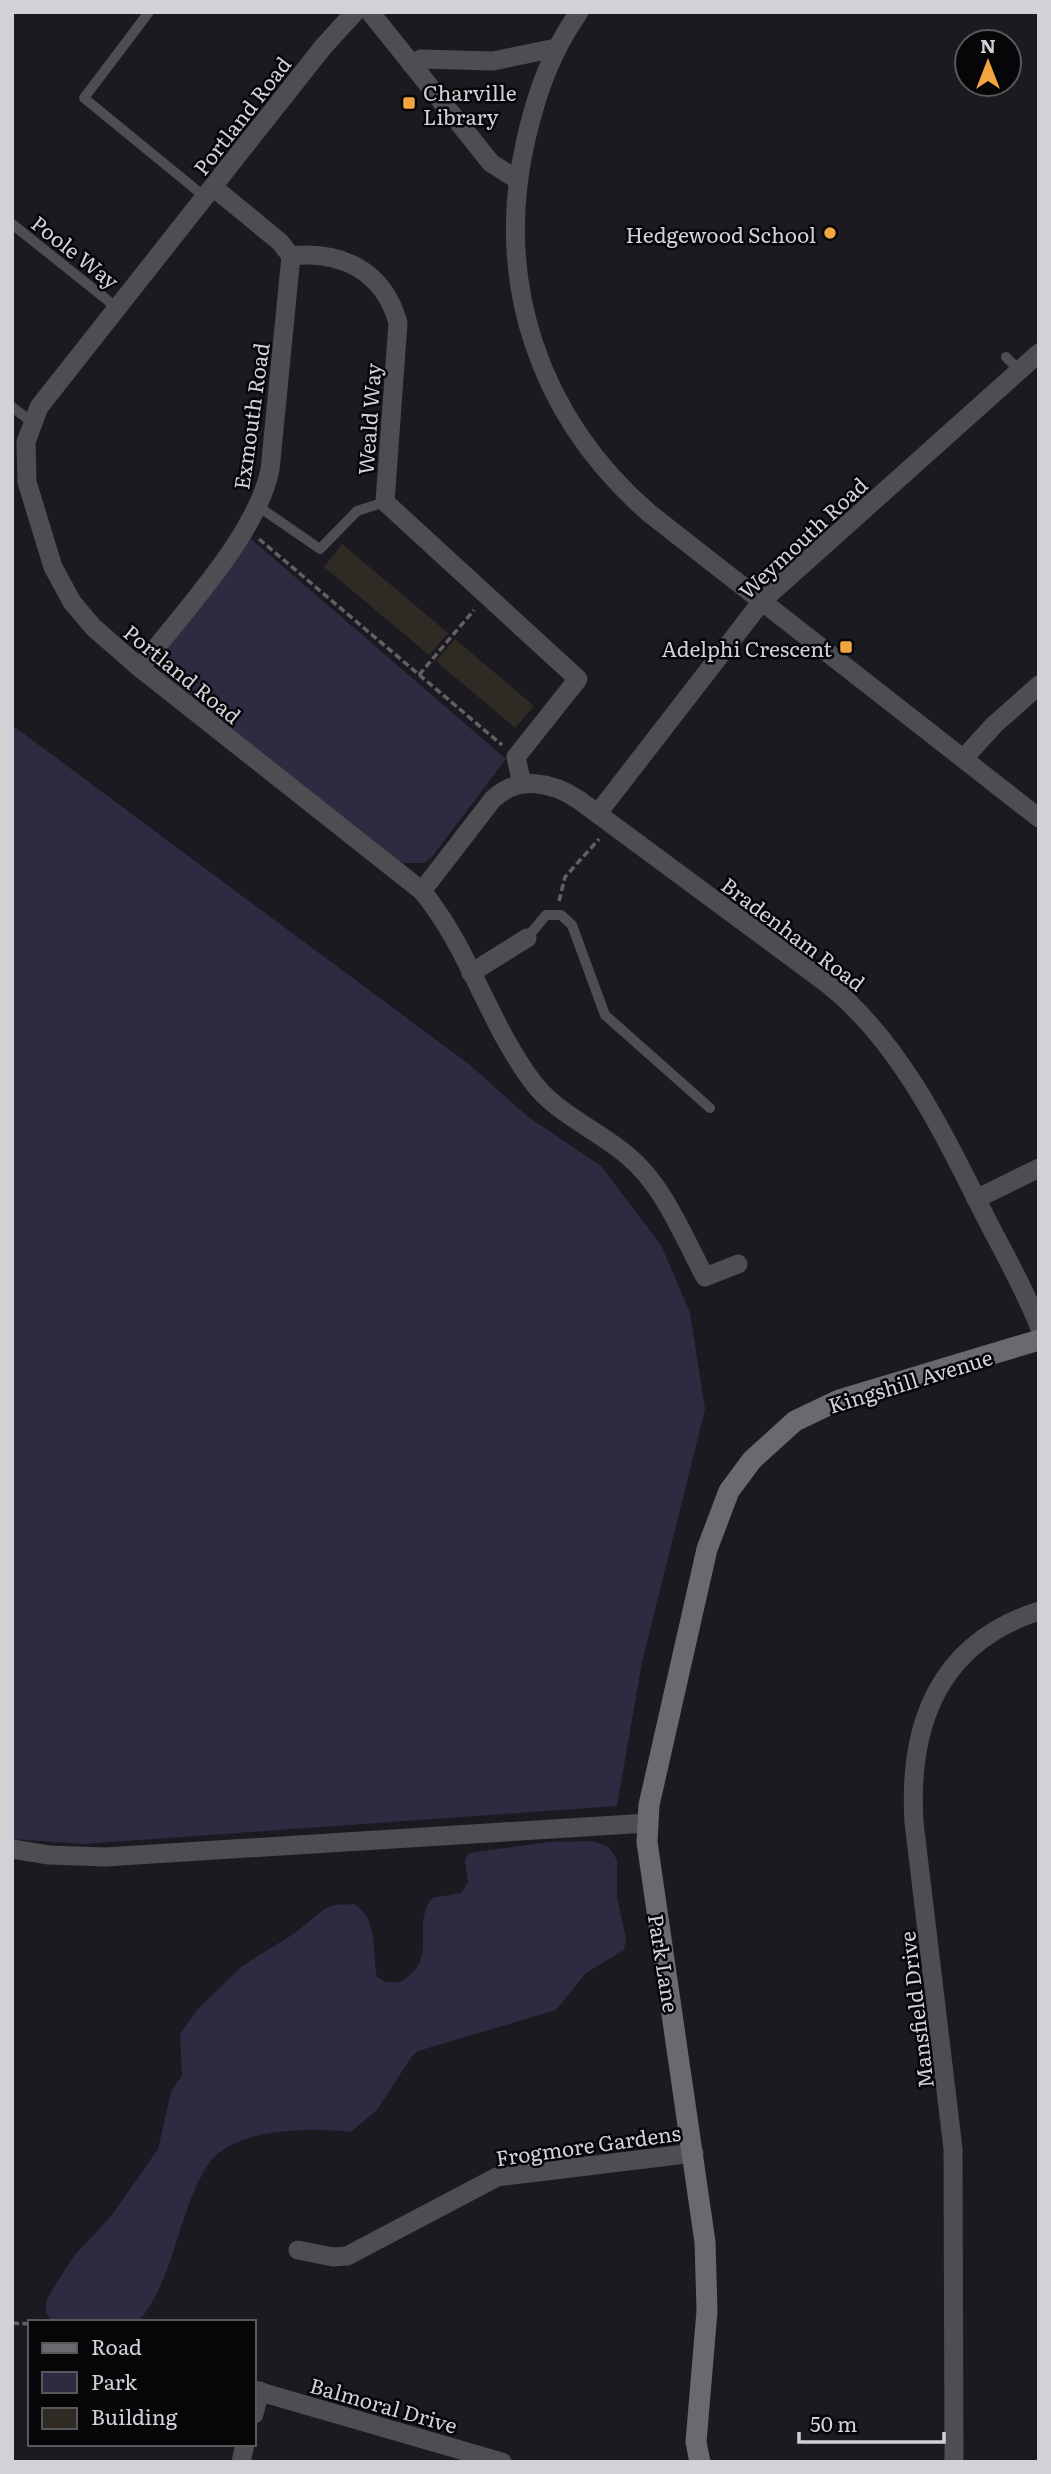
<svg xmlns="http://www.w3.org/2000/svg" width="1051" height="2474" viewBox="0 0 1051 2474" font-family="Literata,serif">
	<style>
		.green { fill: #2f2942 }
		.building { fill: #302a24 }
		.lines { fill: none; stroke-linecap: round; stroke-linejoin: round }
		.path { stroke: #616065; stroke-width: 3.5; stroke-dasharray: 7 3.5; stroke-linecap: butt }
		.lane { stroke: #4e4d51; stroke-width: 10 }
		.street { stroke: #4e4d51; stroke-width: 19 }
		.secondary { stroke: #6a696f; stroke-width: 21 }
		.poi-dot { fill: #f1a640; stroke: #060608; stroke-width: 2.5 }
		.labels { text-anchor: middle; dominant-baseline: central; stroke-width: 5; stroke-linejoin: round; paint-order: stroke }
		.poi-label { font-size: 21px; fill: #d2d1d6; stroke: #060608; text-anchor: end }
		.street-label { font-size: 21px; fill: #d2d1d6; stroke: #060608 }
	</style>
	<rect width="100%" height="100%" fill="#1b1a20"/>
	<g class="green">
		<polygon points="251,539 506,759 431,858 424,863 402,863 162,675 162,655"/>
		<polygon points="12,725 470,1065 527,1116 601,1166 661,1245 690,1313 705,1409 642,1662 617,1806 83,1844 12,1839"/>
		<path d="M 593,1841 L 609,1847 L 617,1860 L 617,1898 L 626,1938 L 624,1950 L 586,1973 L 556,2010 L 418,2051 L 412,2056 L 377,2110 L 351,2132 C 312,2128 237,2127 210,2162 C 193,2186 184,2218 175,2246 C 167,2271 156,2302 138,2322 L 52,2322 L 46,2312 L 46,2302 L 54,2287 L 74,2256 L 112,2215 L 158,2149 L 171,2092 L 182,2075 L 180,2034 L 196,2011 L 242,1966 L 295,1933 L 323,1910 L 334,1905 L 354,1904 C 379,1918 372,1953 377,1977 L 385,1982 L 400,1982 C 441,1959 410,1926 432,1898 L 461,1893 L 468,1882 L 465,1860 L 469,1853 L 549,1842 Z"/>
	</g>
	<g class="building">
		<polygon points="342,544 448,633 429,655 324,567"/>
		<polygon points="455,639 534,706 515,728 436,661"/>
	</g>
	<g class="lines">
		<g class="path">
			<polyline points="259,539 502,745"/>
			<polyline points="419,675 474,610"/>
			<polyline points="559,901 565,877 599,839"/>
			<polyline points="12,2323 30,2324"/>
		</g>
		<g class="lane">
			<polyline points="149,12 84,98 205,197"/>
			<polyline points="12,224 116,307"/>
			<polyline points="1006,357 1019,370"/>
			<polyline points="12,407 32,422"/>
			<polyline points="259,507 320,549 357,511 385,502"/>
			<polyline points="527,938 546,915 561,915 572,925 605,1015 710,1108"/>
		</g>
		<g class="street">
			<path d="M 355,12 L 323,47 L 39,407 L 26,442 L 27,482 L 53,567 L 72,602 L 93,627 L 140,668 L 422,891 C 469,948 488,1022 532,1081 C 555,1113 598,1130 628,1156 C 664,1186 683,1236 705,1277 L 738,1264"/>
			<polyline points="370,12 491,163 518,180"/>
			<path d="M 579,12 C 551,52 537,92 526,139 C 493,282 539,417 649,513 L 1039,818"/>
			<polyline points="411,64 421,59 493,61 556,48"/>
			<path d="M 213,187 L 280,242 L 291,256 C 341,250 384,271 398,323 L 385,502 L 578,679 L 516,757 L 522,784"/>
			<path d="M 140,668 C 182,613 256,536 270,470 L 291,256"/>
			<polyline points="964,758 994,725 1039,685"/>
			<polyline points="598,813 762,601 1039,353"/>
			<path d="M 422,891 L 493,799 C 519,775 552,782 579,800 L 829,985 C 903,1045 945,1137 987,1220 C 1005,1255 1025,1290 1039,1326"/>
			<polyline points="471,973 527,938"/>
			<polyline points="976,1199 1039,1168"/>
			<polyline points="12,1849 49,1855 105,1857 648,1823"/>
			<polyline points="298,2250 333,2257 347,2256 497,2177 694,2153"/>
			<polyline points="254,2390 502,2462"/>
			<polyline points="254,2414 260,2391"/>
			<polyline points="241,2462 245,2444"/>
			<path d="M 954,2462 L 953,2149 L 914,1822 C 908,1724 939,1643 1039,1611"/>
		</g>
		<polyline class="secondary" points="700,2462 696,2442 707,2311 705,2242 647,1842 649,1805 707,1549 729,1491 752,1460 795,1421 839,1400 1039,1340"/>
	</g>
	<g class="poi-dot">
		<rect x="402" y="96" width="14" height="14" rx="3.5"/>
		<circle cx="830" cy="233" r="7"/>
		<rect x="839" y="640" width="14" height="14" rx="3.5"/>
	</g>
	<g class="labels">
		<g class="poi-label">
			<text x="423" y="91" text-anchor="start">Charville<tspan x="423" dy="24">Library</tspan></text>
			<text x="816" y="233">Hedgewood School</text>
			<text x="832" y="647">Adelphi Crescent</text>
		</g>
		<g class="street-label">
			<text transform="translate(241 115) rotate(-52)">Portland Road</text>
			<text transform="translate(76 251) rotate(38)">Poole Way</text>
			<text transform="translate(250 416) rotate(-82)">Exmouth Road</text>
			<text transform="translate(368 419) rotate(-86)">Weald Way</text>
			<text transform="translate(802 537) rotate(-43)">Weymouth Road</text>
			<text transform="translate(183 673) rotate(39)">Portland Road</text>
			<text transform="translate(794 933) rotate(37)">Bradenham Road</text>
			<text transform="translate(910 1380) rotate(-17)">Kingshill Avenue</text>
			<text transform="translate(665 1963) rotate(81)">Park Lane</text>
			<text transform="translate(915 2010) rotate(-97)">Mansfield Drive</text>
			<text transform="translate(588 2144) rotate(-8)">Frogmore Gardens</text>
			<text transform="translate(384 2404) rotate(16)">Balmoral Drive</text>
		</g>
	</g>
	<rect width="1051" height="2474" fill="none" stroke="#d2d1d6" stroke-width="28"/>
	<rect x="28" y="2320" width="228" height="126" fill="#060608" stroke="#58575a" stroke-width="2"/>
	<rect x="42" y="2343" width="35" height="10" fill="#6a696f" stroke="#58575a" stroke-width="2"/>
	<text x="91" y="2355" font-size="21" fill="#d2d1d6">Road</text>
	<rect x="42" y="2372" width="35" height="21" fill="#2f2942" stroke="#58575a" stroke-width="2"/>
	<text x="91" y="2390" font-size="21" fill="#d2d1d6">Park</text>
	<rect x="42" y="2408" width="35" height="21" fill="#302a24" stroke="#58575a" stroke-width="2"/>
	<text x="91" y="2425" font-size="21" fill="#d2d1d6">Building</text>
	<g transform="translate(988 63)"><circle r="33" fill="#060608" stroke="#58575a" stroke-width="2"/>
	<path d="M0-5L12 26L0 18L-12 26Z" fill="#f1a640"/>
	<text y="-10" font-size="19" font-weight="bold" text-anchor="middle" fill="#d2d1d6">N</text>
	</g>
	<path d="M799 2432v10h145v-10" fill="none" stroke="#d2d1d6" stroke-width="3.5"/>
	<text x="810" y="2432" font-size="21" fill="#d2d1d6" stroke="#060608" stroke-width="5" paint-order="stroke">50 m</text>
</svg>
